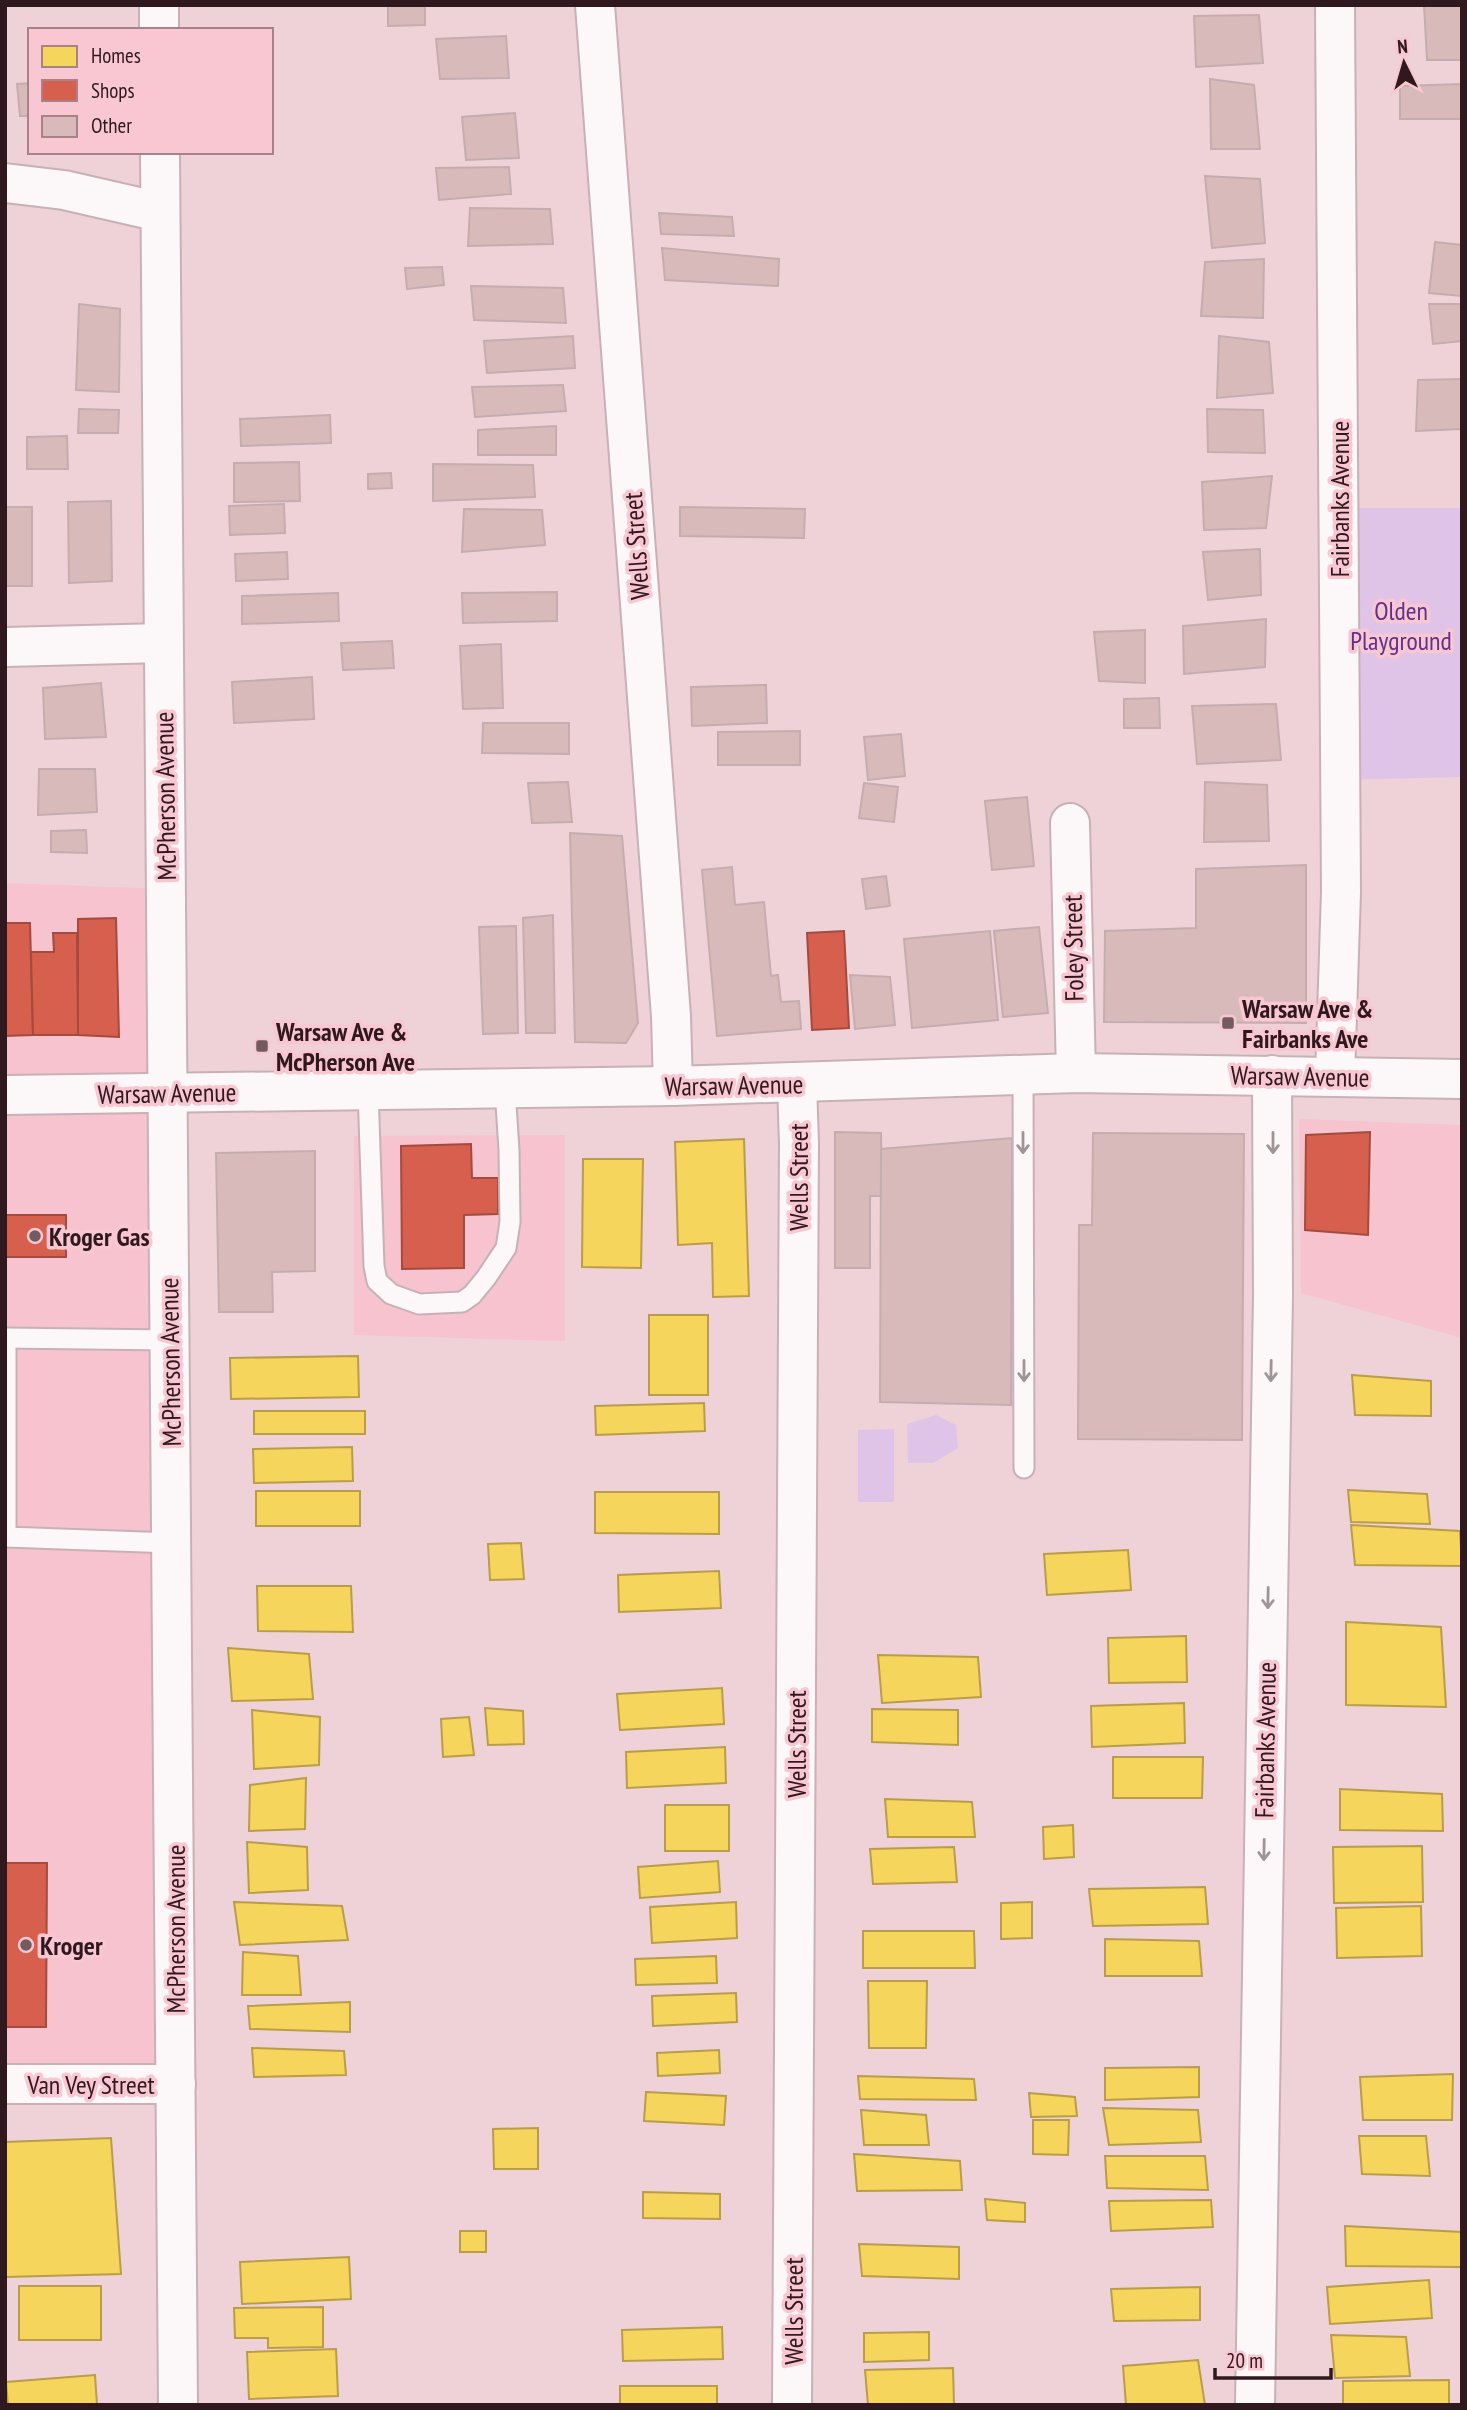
<svg xmlns="http://www.w3.org/2000/svg" width="1467" height="2410" viewBox="0 0 1467 2410" font-family="'PT Sans Narrow',sans-serif">
	<style>
		.built { fill: #f6c3ce }
		.green { fill: #dfc4e7 }
		.homes { fill: #f6d55c; stroke: #ba9d49; stroke-width: 2 }
		.shops { fill: #d6604d; stroke: #a44b3f; stroke-width: 2 }
		.building { fill: #d9babb; stroke: #c5adaf; stroke-width: 2 }
		.lines { fill: none; stroke-linecap: round; stroke-linejoin: round }
		.service-casing { stroke: #c8b1b6; stroke-width: 23 }
		.minor-casing { stroke: #c8b1b6; stroke-width: 42 }
		.secondary-casing { stroke: #c8b1b6; stroke-width: 42 }
		.service { stroke: #fcf8f9; stroke-width: 19 }
		.minor { stroke: #fcf8f9; stroke-width: 38 }
		.secondary { stroke: #fcf8f9; stroke-width: 38 }
		.oneway { stroke: #a09496 }
		.poi-dot { fill: #725a5f; stroke: #f9c7d1; stroke-width: 2.5 }
		.labels { text-anchor: middle; dominant-baseline: central; stroke-width: 7; stroke-linejoin: round; paint-order: stroke }
		.street-label { font-size: 26px; fill: #2f191e; stroke: #f9c7d1 }
		.park-label { font-size: 26px; fill: #60308d; stroke: #f9c7d1 }
		.poi-label { font-size: 26px; font-weight: bold; fill: #2f191e; stroke: #f9c7d1; text-anchor: start }
	</style>
	<rect width="100%" height="100%" fill="#eed2d8"/>
	<g class="built">
		<polygon points="5,883 166,889 176,2084 5,2084"/>
		<polygon points="1299,1119 1462,1125 1462,1338 1301,1293"/>
		<polygon points="565,1135 565,1341 354,1335 354,1136"/>
	</g>
	<g class="green">
		<polygon points="1339,508 1462,508 1462,777 1340,780"/>
		<polygon points="936,1415 956,1425 958,1448 933,1463 908,1463 907,1424"/>
		<polygon points="894,1429 894,1502 858,1502 858,1430"/>
	</g>
	<g class="homes">
		<polygon points="744,1139 749,1296 713,1297 712,1243 678,1245 675,1142"/>
		<polygon points="583,1159 643,1159 641,1268 582,1267"/>
		<rect x="649" y="1315" width="59" height="80"/>
		<polygon points="358,1356 359,1397 231,1399 230,1358"/>
		<polygon points="1352,1375 1431,1381 1431,1416 1355,1415"/>
		<polygon points="704,1403 705,1431 596,1435 595,1406"/>
		<rect x="254" y="1411" width="111" height="23"/>
		<polygon points="352,1447 353,1481 254,1483 253,1449"/>
		<polygon points="1348,1490 1427,1494 1430,1524 1351,1522"/>
		<rect x="256" y="1491" width="104" height="35"/>
		<polygon points="595,1492 719,1492 719,1534 595,1533"/>
		<polygon points="1351,1525 1460,1531 1462,1566 1355,1565"/>
		<polygon points="521,1543 524,1579 490,1580 488,1544"/>
		<polygon points="1128,1550 1131,1590 1047,1595 1044,1554"/>
		<polygon points="719,1571 721,1608 619,1612 618,1575"/>
		<polygon points="257,1586 351,1586 353,1632 258,1631"/>
		<polygon points="1346,1622 1441,1627 1446,1707 1346,1705"/>
		<polygon points="1186,1636 1187,1682 1109,1683 1108,1638"/>
		<polygon points="228,1648 309,1654 313,1699 232,1701"/>
		<polygon points="878,1655 978,1657 981,1697 882,1703"/>
		<polygon points="722,1688 724,1724 620,1730 617,1694"/>
		<polygon points="1184,1703 1185,1743 1092,1747 1091,1706"/>
		<polygon points="485,1708 523,1711 524,1744 488,1745"/>
		<polygon points="872,1709 958,1710 958,1745 872,1742"/>
		<polygon points="252,1710 320,1717 319,1765 254,1769"/>
		<polygon points="469,1717 474,1755 443,1757 441,1719"/>
		<polygon points="725,1747 726,1783 627,1788 626,1752"/>
		<polygon points="1113,1757 1203,1757 1202,1798 1113,1798"/>
		<polygon points="306,1778 305,1829 249,1831 250,1785"/>
		<polygon points="1340,1789 1442,1794 1443,1831 1340,1830"/>
		<polygon points="885,1799 972,1802 975,1837 888,1837"/>
		<rect x="665" y="1805" width="64" height="46"/>
		<polygon points="1073,1825 1074,1857 1044,1859 1043,1827"/>
		<polygon points="247,1842 307,1847 308,1890 249,1893"/>
		<polygon points="1422,1846 1423,1902 1334,1903 1333,1847"/>
		<polygon points="954,1847 957,1882 873,1884 870,1849"/>
		<polygon points="718,1861 720,1892 640,1898 638,1867"/>
		<polygon points="1205,1887 1208,1924 1093,1926 1089,1889"/>
		<polygon points="234,1902 342,1906 348,1940 240,1945"/>
		<polygon points="736,1902 737,1938 652,1943 650,1907"/>
		<polygon points="1032,1902 1032,1938 1001,1939 1001,1903"/>
		<polygon points="1421,1906 1422,1956 1337,1958 1336,1908"/>
		<polygon points="863,1931 974,1931 975,1968 863,1968"/>
		<polygon points="1105,1939 1199,1941 1202,1976 1105,1976"/>
		<polygon points="243,1952 298,1956 301,1995 242,1995"/>
		<polygon points="716,1956 717,1983 636,1985 635,1959"/>
		<polygon points="868,1981 927,1981 926,2048 869,2048"/>
		<polygon points="736,1993 737,2022 653,2026 652,1996"/>
		<polygon points="350,2002 350,2032 250,2029 248,2006"/>
		<polygon points="252,2048 344,2051 346,2075 254,2077"/>
		<polygon points="719,2050 720,2073 658,2076 657,2053"/>
		<polygon points="1199,2067 1199,2097 1105,2100 1105,2068"/>
		<polygon points="1453,2074 1452,2120 1363,2120 1360,2077"/>
		<polygon points="858,2076 974,2079 976,2100 860,2099"/>
		<polygon points="646,2092 726,2096 724,2125 644,2121"/>
		<polygon points="1029,2093 1075,2097 1077,2116 1031,2117"/>
		<polygon points="1103,2108 1198,2110 1201,2142 1109,2145"/>
		<polygon points="861,2110 926,2115 929,2145 864,2145"/>
		<polygon points="1033,2120 1069,2120 1068,2155 1033,2154"/>
		<polygon points="538,2128 538,2169 494,2169 493,2129"/>
		<polygon points="1359,2136 1426,2136 1430,2176 1362,2174"/>
		<polygon points="111,2138 121,2274 5,2277 5,2142"/>
		<polygon points="854,2154 960,2161 962,2190 857,2191"/>
		<polygon points="1105,2156 1205,2156 1208,2190 1107,2188"/>
		<polygon points="643,2192 720,2194 720,2219 643,2218"/>
		<polygon points="985,2199 1025,2203 1025,2222 987,2220"/>
		<polygon points="1211,2200 1213,2227 1111,2231 1109,2201"/>
		<polygon points="1345,2226 1462,2232 1462,2267 1346,2266"/>
		<rect x="460" y="2231" width="26" height="21"/>
		<polygon points="859,2244 959,2247 959,2279 862,2276"/>
		<polygon points="349,2257 351,2299 242,2304 240,2262"/>
		<polygon points="1429,2280 1432,2318 1330,2324 1327,2287"/>
		<rect x="19" y="2286" width="82" height="54"/>
		<polygon points="1200,2287 1200,2320 1114,2321 1111,2289"/>
		<polygon points="323,2307 323,2347 268,2348 268,2338 235,2338 234,2308"/>
		<polygon points="722,2327 723,2359 623,2361 622,2330"/>
		<polygon points="929,2332 929,2360 864,2362 864,2333"/>
		<polygon points="1331,2335 1406,2337 1410,2376 1335,2378"/>
		<polygon points="336,2349 338,2396 249,2399 247,2352"/>
		<polygon points="1198,2360 1205,2405 1126,2405 1123,2366"/>
		<polygon points="953,2368 954,2405 868,2405 865,2370"/>
		<polygon points="95,2375 97,2405 8,2405 6,2382"/>
		<polygon points="1449,2380 1449,2405 1343,2405 1343,2381"/>
		<rect x="620" y="2386" width="97" height="19"/>
	</g>
	<g class="shops">
		<polygon points="116,918 119,1037 78,1035 78,919"/>
		<polygon points="5,923 30,923 33,1035 5,1036"/>
		<polygon points="844,931 849,1028 812,1030 807,933"/>
		<polygon points="53,933 77,933 78,1035 33,1035 31,952 54,952"/>
		<polygon points="1370,1132 1368,1235 1305,1230 1306,1135"/>
		<polygon points="471,1144 472,1178 498,1178 498,1214 464,1215 464,1268 402,1269 401,1146"/>
		<rect x="5" y="1215" width="61" height="42"/>
		<polygon points="5,1863 47,1863 46,2027 5,2027"/>
	</g>
	<g class="building">
		<polygon points="388,5 425,5 425,25 388,26"/>
		<polygon points="1424,5 1462,5 1462,60 1427,60"/>
		<polygon points="1259,15 1263,63 1196,67 1194,16"/>
		<polygon points="506,36 509,78 440,79 436,39"/>
		<polygon points="1210,79 1254,85 1260,149 1211,149"/>
		<polygon points="30,83 30,116 20,116 17,84"/>
		<polygon points="1462,84 1462,119 1400,119 1400,86"/>
		<polygon points="515,113 519,158 466,160 462,117"/>
		<polygon points="509,167 511,194 439,200 436,168"/>
		<polygon points="1205,176 1260,179 1265,243 1212,248"/>
		<polygon points="470,208 550,209 553,244 468,246"/>
		<polygon points="659,213 732,217 734,236 661,234"/>
		<polygon points="1435,242 1462,245 1462,296 1429,293"/>
		<polygon points="662,248 779,259 778,286 665,280"/>
		<polygon points="1264,259 1263,318 1201,316 1205,262"/>
		<polygon points="442,267 444,285 407,289 405,268"/>
		<polygon points="471,286 563,288 566,323 474,320"/>
		<polygon points="79,304 120,309 119,392 76,390"/>
		<polygon points="1429,304 1462,304 1462,341 1433,344"/>
		<polygon points="573,336 575,368 487,373 484,341"/>
		<polygon points="1219,336 1269,342 1273,393 1217,398"/>
		<polygon points="1462,379 1462,429 1416,431 1418,380"/>
		<polygon points="563,385 566,411 475,417 472,387"/>
		<polygon points="79,409 119,410 118,433 78,433"/>
		<polygon points="1207,409 1263,410 1265,453 1208,452"/>
		<polygon points="330,415 331,443 241,446 240,419"/>
		<polygon points="556,426 556,455 478,455 478,430"/>
		<polygon points="67,436 68,469 27,469 27,437"/>
		<polygon points="299,462 300,501 234,502 234,463"/>
		<polygon points="433,464 533,465 535,497 433,501"/>
		<polygon points="391,473 392,488 368,489 368,474"/>
		<polygon points="1272,476 1266,528 1204,530 1202,482"/>
		<polygon points="111,501 112,581 69,583 68,502"/>
		<polygon points="284,504 285,533 230,535 229,506"/>
		<rect x="5" y="507" width="27" height="79"/>
		<polygon points="680,507 805,509 804,538 680,536"/>
		<polygon points="464,509 542,510 545,545 462,552"/>
		<polygon points="1260,549 1261,595 1208,600 1203,552"/>
		<polygon points="287,552 288,579 236,581 235,554"/>
		<polygon points="557,592 557,621 463,623 462,593"/>
		<polygon points="338,593 339,621 242,624 242,596"/>
		<polygon points="1266,619 1265,667 1184,674 1183,626"/>
		<polygon points="1145,630 1145,683 1099,681 1094,632"/>
		<polygon points="392,641 394,668 343,670 341,643"/>
		<polygon points="501,644 503,708 463,709 460,646"/>
		<polygon points="312,677 314,719 234,723 232,682"/>
		<polygon points="101,683 106,737 45,739 43,688"/>
		<polygon points="766,685 767,723 692,726 691,687"/>
		<polygon points="1159,698 1160,728 1124,728 1124,699"/>
		<polygon points="1276,704 1281,760 1197,764 1192,706"/>
		<polygon points="483,723 569,723 569,754 482,753"/>
		<polygon points="800,731 800,765 718,765 718,732"/>
		<polygon points="901,734 905,776 868,780 864,737"/>
		<polygon points="39,769 95,769 97,812 38,815"/>
		<polygon points="568,782 572,822 532,823 528,783"/>
		<polygon points="1205,782 1267,785 1269,841 1204,842"/>
		<polygon points="864,783 898,787 894,822 859,818"/>
		<polygon points="1027,797 1034,866 992,870 985,801"/>
		<polygon points="86,830 87,853 51,852 51,831"/>
		<polygon points="570,833 622,836 638,1023 626,1043 575,1042"/>
		<polygon points="1306,865 1306,1023 1104,1022 1105,931 1196,928 1196,869"/>
		<polygon points="732,867 735,905 764,902 771,976 778,975 781,1002 799,1001 801,1029 717,1036 702,870"/>
		<polygon points="886,876 890,906 866,909 862,879"/>
		<polygon points="553,915 555,1033 526,1033 523,918"/>
		<polygon points="516,926 518,1033 483,1034 479,927"/>
		<polygon points="1039,927 1048,1013 1003,1017 994,931"/>
		<polygon points="990,931 998,1020 912,1028 904,939"/>
		<polygon points="850,975 890,977 895,1025 855,1029"/>
		<polygon points="835,1132 881,1133 882,1196 870,1196 870,1268 835,1268"/>
		<polygon points="1093,1133 1244,1134 1242,1440 1078,1439 1079,1225 1092,1225"/>
		<polygon points="1012,1138 1011,1405 880,1402 881,1149"/>
		<polygon points="315,1151 315,1271 272,1272 273,1312 219,1312 216,1153"/>
	</g>
	<g class="lines">
		<g class="service-casing">
			<g id="service">
				<polyline points="1023,1075 1024,1468"/>
				<polyline points="368,1090 374,1266 377,1281 391,1294 419,1304 462,1302 472,1295 486,1278 506,1248 510,1222 509,1150 505,1089"/>
				<polyline points="5,1338 170,1340"/>
				<polyline points="6,1338 6,1537 172,1543"/>
			</g>
		</g>
		<g class="minor-casing">
			<g id="minor">
				<polyline points="159,5 159,30"/>
				<polyline points="595,5 671,1016 673,1086"/>
				<polyline points="160,152 178,2405"/>
				<polyline points="5,183 64,190 160,212"/>
				<polyline points="5,647 163,643"/>
				<polyline points="1070,823 1076,1073"/>
				<polyline points="1335,1076 1341,892 1335,5"/>
				<polyline points="5,2084 176,2084"/>
				<polyline points="792,2405 799,1144 797,1083"/>
				<polyline points="1255,2405 1273,1295 1272,1075"/>
			</g>
		</g>
		<g class="secondary-casing">
			<polyline id="secondary" points="5,1095 673,1086 1076,1073 1462,1079"/>
		</g>
		<use href="#service" class="service"/>
		<use href="#minor" class="minor"/>
		<use href="#secondary" class="secondary"/>
	</g>
	<defs><path id="oneway-shaft" d="M-6 0H5M1.5-3L5.5 0L1.5 3" fill="none" stroke-width="1.6" stroke-linecap="round" stroke-linejoin="round" transform="scale(1.75)"/></defs>
	<g class="oneway">
		<use href="#oneway-shaft" transform="translate(1023 1143) rotate(90)"/>
		<use href="#oneway-shaft" transform="translate(1273 1143) rotate(90)"/>
		<use href="#oneway-shaft" transform="translate(1024 1371) rotate(90)"/>
		<use href="#oneway-shaft" transform="translate(1271 1371) rotate(91)"/>
		<use href="#oneway-shaft" transform="translate(1268 1598) rotate(91)"/>
		<use href="#oneway-shaft" transform="translate(1264 1850) rotate(91)"/>
	</g>
	<g class="poi-dot">
		<rect x="1221" y="1016" width="14" height="14" rx="3.5"/>
		<rect x="255" y="1039" width="14" height="14" rx="3.5"/>
		<circle cx="35" cy="1236" r="7"/>
		<circle cx="26" cy="1945" r="7"/>
	</g>
	<g class="labels">
		<g class="street-label">
			<text transform="translate(1339 499) rotate(-90)">Fairbanks Avenue</text>
			<text transform="translate(636 546) rotate(-94)">Wells Street</text>
			<text transform="translate(165 796) rotate(-91)">McPherson Avenue</text>
			<text transform="translate(1073 948) rotate(-91)">Foley Street</text>
			<text transform="translate(1300 1076) rotate(1)">Warsaw Avenue</text>
			<text transform="translate(734 1085) rotate(-1)">Warsaw Avenue</text>
			<text transform="translate(167 1093) rotate(-1)">Warsaw Avenue</text>
			<text transform="translate(798 1177) rotate(-90)">Wells Street</text>
			<text transform="translate(170 1362) rotate(-91)">McPherson Avenue</text>
			<text transform="translate(1265 1740) rotate(-89)">Fairbanks Avenue</text>
			<text transform="translate(796 1744) rotate(-90)">Wells Street</text>
			<text transform="translate(175 1929) rotate(-90)">McPherson Avenue</text>
			<text x="91" y="2084">Van Vey Street</text>
			<text transform="translate(793 2311) rotate(-90)">Wells Street</text>
		</g>
		<g class="park-label">
			<text x="1401" y="610">Olden<tspan x="1401" dy="30">Playground</tspan></text>
		</g>
		<g class="poi-label">
			<text x="1242" y="1008">Warsaw Ave &amp;<tspan x="1242" dy="30">Fairbanks Ave</tspan></text>
			<text x="276" y="1031">Warsaw Ave &amp;<tspan x="276" dy="30">McPherson Ave</tspan></text>
			<text x="49" y="1236">Kroger Gas</text>
			<text x="40" y="1945">Kroger</text>
		</g>
	</g>
	<rect width="1467" height="2410" fill="none" stroke="#2f191e" stroke-width="14"/>
	<rect x="28" y="28" width="245" height="126" fill="#f9c7d1" stroke="#a88189" stroke-width="2"/>
	<rect x="42" y="46" width="35" height="21" fill="#f6d55c" stroke="#a88189" stroke-width="2"/>
	<text x="91" y="63" font-size="21" fill="#2f191e">Homes</text>
	<rect x="42" y="80" width="35" height="21" fill="#d6604d" stroke="#a88189" stroke-width="2"/>
	<text x="91" y="98" font-size="21" fill="#2f191e">Shops</text>
	<rect x="42" y="116" width="35" height="21" fill="#d9babb" stroke="#a88189" stroke-width="2"/>
	<text x="91" y="133" font-size="21" fill="#2f191e">Other</text>
	<g transform="translate(1404 63) rotate(355)" stroke="#f9c7d1" stroke-width="5" paint-order="stroke">
	<path d="M0-5L12 26L0 18L-12 26Z" fill="#2f191e"/>
	<text y="-10" font-size="19" font-weight="bold" text-anchor="middle" fill="#2f191e">N</text>
	</g>
	<path d="M1215 2368v10h116v-10" fill="none" stroke="#2f191e" stroke-width="3.5"/>
	<text x="1226" y="2368" font-size="21" fill="#2f191e" stroke="#f9c7d1" stroke-width="5" paint-order="stroke">20 m</text>
</svg>
